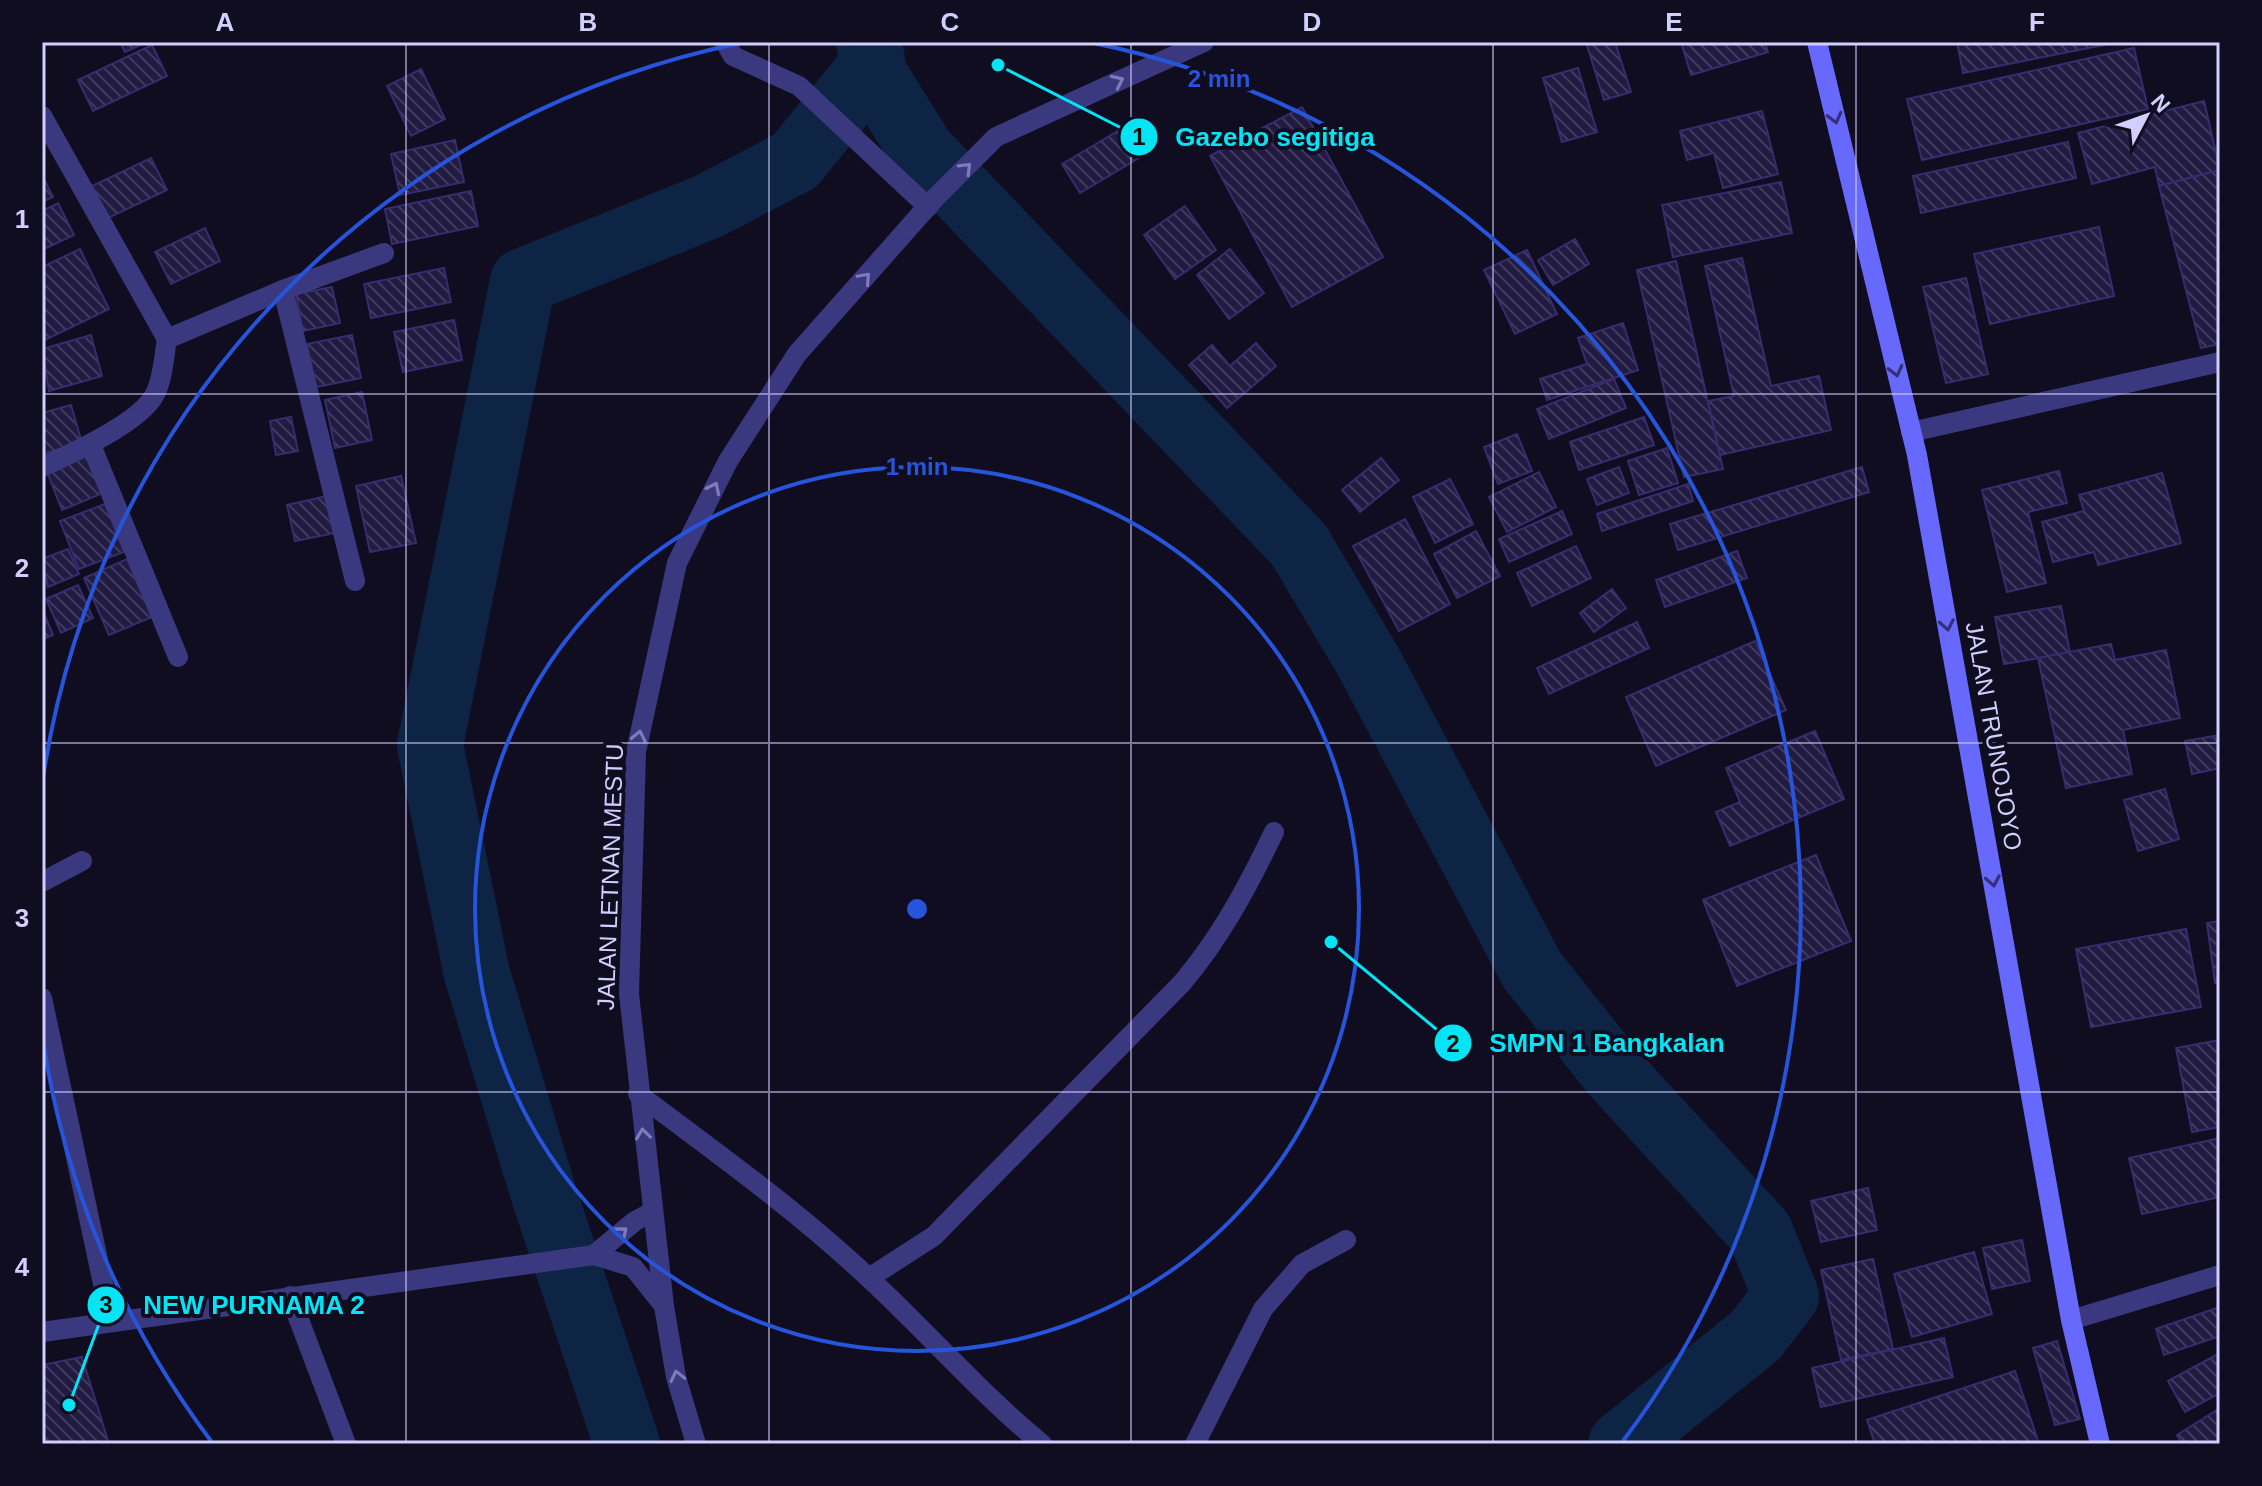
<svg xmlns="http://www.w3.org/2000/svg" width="2262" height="1486" viewBox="0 0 2262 1486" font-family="Helvetica,sans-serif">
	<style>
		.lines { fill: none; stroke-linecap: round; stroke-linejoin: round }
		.river { stroke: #0d2445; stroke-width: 66 }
		.building { fill: url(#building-back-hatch); stroke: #372c6d; stroke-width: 2 }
		.minor { stroke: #3a397f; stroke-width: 20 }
		.tertiary { stroke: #3a397f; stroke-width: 20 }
		.secondary { stroke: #6768fc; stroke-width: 20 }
		.oneway { stroke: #7e7cb8 }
		.oneway2 { stroke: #333179 }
		.grid { fill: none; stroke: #d2cefe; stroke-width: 2; stroke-opacity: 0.55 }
		.ring { fill: none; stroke: #2654da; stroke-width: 4 }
		.labels { text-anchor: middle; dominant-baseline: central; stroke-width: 8; stroke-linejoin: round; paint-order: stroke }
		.street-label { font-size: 24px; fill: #d2cefe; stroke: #100d21 }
		.centre { fill: #2654da; stroke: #100d21; stroke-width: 4 }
		.ring-label { font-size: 24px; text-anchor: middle; font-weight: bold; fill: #2654da; stroke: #100d21; stroke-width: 8; stroke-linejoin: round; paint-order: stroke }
		.leader { fill: none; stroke: #04e4f4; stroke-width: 3 }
		.callout-dot { fill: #04e4f4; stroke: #100d21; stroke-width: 3 }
		.mark-label { font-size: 24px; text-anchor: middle; font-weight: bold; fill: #111 }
		.callout-label { font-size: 26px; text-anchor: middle; font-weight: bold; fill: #04e4f4; stroke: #100d21; stroke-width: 8; stroke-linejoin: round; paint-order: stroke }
		.neatline { fill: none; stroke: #d2cefe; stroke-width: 3 }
		.grid-label { font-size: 26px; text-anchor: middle; font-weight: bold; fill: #d2cefe }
	</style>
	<defs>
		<pattern id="building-back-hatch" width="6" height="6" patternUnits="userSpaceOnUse" patternTransform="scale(2)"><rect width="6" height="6" fill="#211a41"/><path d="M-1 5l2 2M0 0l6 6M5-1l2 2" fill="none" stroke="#403a5e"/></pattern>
	</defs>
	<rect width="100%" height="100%" fill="#100d21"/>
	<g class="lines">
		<g class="river">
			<polyline points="869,42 874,74 922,151 1299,545 1368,661 1532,970 1614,1073 1760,1232 1786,1296 1755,1336 1621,1444"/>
			<polyline points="627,1444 544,1195 477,974 430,745 523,281 709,206 795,161 863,77 874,74"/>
		</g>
	</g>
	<g class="building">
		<polygon points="120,42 147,42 125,52"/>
		<polygon points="1586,42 1615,42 1631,92 1604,100"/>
		<polygon points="1681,42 1765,42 1768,52 1691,75"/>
		<polygon points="1957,42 2119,42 1963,73"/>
		<polygon points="152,45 167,76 93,111 78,80"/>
		<polygon points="2134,48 2148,109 1922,160 1907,99"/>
		<polygon points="1578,68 1597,132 1562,142 1543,78"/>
		<polygon points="421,69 445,119 411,136 387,86"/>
		<polygon points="2204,101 2220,170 2159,186 2155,167 2092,184 2078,133"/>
		<polygon points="1302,107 1383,257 1292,307 1210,156"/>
		<polygon points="1762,111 1778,174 1723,188 1714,153 1687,160 1680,131"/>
		<polygon points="1138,119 1156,148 1080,193 1062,164"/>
		<polygon points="455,140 464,182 400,195 391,154"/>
		<polygon points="2068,142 2076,178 1921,213 1913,176"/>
		<polygon points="151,158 167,190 106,219 90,187"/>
		<polygon points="2220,170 2220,344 2201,348 2159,186"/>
		<polygon points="42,175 53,197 42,202"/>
		<polygon points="1781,182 1792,233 1673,257 1662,205"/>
		<polygon points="471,191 478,226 392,244 385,209"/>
		<polygon points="58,203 74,235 42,250 42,211"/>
		<polygon points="1185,206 1216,250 1175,279 1144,235"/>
		<polygon points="2099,227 2114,296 1990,324 1974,254"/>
		<polygon points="205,228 220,261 171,284 155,252"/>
		<polygon points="1575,239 1589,264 1553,285 1538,260"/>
		<polygon points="80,249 109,309 45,340 42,267"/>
		<polygon points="1230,249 1264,293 1229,319 1197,275"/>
		<polygon points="1527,250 1557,314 1515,334 1484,270"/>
		<polygon points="1742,258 1771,386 1819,376 1831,430 1720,455 1708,401 1734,396 1705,266"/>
		<polygon points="1676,261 1723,469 1684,477 1637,270"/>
		<polygon points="444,268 451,302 371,318 364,284"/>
		<polygon points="1966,278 1988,374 1946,383 1923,287"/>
		<polygon points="332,287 340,323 303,331 296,294"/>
		<polygon points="454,320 462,360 403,372 394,332"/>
		<polygon points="1623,323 1638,370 1547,400 1540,379 1587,364 1578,338"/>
		<polygon points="91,335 102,376 49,391 42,349"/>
		<polygon points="352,335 361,378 316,387 307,344"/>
		<polygon points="1256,343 1276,366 1227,408 1189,365 1212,345 1230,366"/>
		<polygon points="1614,379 1626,408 1549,439 1537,409"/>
		<polygon points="362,392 372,440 335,448 325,400"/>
		<polygon points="71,405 82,443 42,454 42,413"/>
		<polygon points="291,417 298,451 276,455 270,421"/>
		<polygon points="1644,417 1654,445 1579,470 1570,442"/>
		<polygon points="1517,434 1532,471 1498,484 1484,447"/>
		<polygon points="1667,448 1678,483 1639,495 1628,461"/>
		<polygon points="88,455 103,493 62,510 47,472"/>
		<polygon points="1381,458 1399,480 1360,512 1342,490"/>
		<polygon points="1619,467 1629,493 1597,505 1587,479"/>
		<polygon points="1862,467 1869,492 1678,550 1670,524"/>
		<polygon points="2059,471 2067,503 2028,512 2046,583 2007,592 1982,490"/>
		<polygon points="1539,472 1556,507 1507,532 1489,497"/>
		<polygon points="2162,473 2181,543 2098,565 2094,552 2053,562 2042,522 2084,511 2079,495"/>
		<polygon points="401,476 416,543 370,552 356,486"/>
		<polygon points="1450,479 1473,524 1435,543 1413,497"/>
		<polygon points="1688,484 1693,501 1602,531 1597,514"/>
		<polygon points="327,496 335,533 295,541 287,505"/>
		<polygon points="105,504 124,552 79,569 60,521"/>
		<polygon points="1562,511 1572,534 1509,562 1499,539"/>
		<polygon points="1405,519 1450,604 1399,631 1353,546"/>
		<polygon points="1476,531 1500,576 1457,598 1434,554"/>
		<polygon points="1576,546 1591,578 1532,606 1517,573"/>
		<polygon points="68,549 79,574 48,587 42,559"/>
		<polygon points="1737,551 1747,578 1665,607 1656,580"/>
		<polygon points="127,559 152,617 109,635 84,578"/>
		<polygon points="78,585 93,618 61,633 46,599"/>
		<polygon points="1612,589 1626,608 1594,632 1580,613"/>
		<polygon points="2061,606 2070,653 2004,664 1995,617"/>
		<polygon points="42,608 53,635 42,640"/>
		<polygon points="1637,622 1649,648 1549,694 1537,668"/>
		<polygon points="1755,641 1786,710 1656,766 1626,697"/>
		<polygon points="2111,644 2115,660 2166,650 2180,718 2123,730 2132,774 2066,788 2038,658"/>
		<polygon points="1815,731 1844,799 1730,846 1716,812 1740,802 1726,768"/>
		<polygon points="2220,735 2220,768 2192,774 2185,741"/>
		<polygon points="2165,789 2179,839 2138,851 2124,800"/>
		<polygon points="1816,855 1851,941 1737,986 1703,900"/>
		<polygon points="2220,921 2220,982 2215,983 2207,923"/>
		<polygon points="2186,929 2201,1007 2091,1027 2076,949"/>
		<polygon points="2220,1040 2220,1127 2192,1132 2176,1048"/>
		<polygon points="2220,1138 2220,1197 2142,1214 2129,1158"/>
		<polygon points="1868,1188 1877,1230 1821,1242 1811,1201"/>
		<polygon points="2022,1240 2030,1281 1992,1289 1983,1248"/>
		<polygon points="1974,1252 1992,1314 1912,1337 1894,1274"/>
		<polygon points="1873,1259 1893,1349 1841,1360 1821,1270"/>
		<polygon points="2220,1307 2220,1336 2164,1355 2156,1329"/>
		<polygon points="1944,1338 1953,1377 1821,1407 1812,1368"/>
		<polygon points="2057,1341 2080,1419 2055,1425 2033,1348"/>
		<polygon points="2220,1353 2220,1393 2185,1412 2168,1381"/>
		<polygon points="82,1357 109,1444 42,1444 42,1365"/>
		<polygon points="2015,1371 2039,1444 1875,1444 1867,1420"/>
		<polygon points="2220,1408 2220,1444 2182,1444 2177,1435"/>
	</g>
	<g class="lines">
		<g class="minor">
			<polyline points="725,42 733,56 799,86 928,207"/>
			<polyline points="42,116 167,339"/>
			<polyline points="283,290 355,581"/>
			<polyline points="1911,432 2220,362"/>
			<polyline points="91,445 178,657"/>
			<path d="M 42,467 C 71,454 141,422 155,394 C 163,379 164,356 167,339 L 283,290 L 384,253"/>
			<polyline points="42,882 82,861"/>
			<polyline points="42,998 111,1321"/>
			<path d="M 638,1094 C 717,1153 799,1212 871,1280 C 929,1334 981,1394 1042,1444"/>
			<path d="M 869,1278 L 934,1236 L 1182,983 C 1221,937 1248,886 1274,832"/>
			<polyline points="290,1296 346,1444"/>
			<polyline points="2071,1320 2220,1275"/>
			<polyline points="1195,1444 1263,1309 1302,1264 1346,1240"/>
		</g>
		<g class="tertiary">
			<polyline points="594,1255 635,1221 652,1212"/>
			<polyline points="42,1332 594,1255 633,1267 661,1302"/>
			<polyline points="696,1444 676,1377 664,1306 629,994 636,752 677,563 728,461 797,354 935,198 996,137 1204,42"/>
		</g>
		<polyline class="secondary" points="1817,42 1917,455 2071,1320 2100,1444"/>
	</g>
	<defs><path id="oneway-chevron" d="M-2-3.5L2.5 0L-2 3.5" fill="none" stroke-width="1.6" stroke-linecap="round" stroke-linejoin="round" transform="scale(2)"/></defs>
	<g class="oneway">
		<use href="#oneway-chevron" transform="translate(1118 81) rotate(-25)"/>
		<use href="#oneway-chevron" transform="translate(966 168) rotate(-45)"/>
		<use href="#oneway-chevron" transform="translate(865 278) rotate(-48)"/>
		<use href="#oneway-chevron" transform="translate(714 488) rotate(-64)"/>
		<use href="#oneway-chevron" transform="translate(639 736) rotate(-78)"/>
		<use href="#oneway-chevron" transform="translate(643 1134) rotate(-97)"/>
		<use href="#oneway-chevron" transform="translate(622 1232) rotate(-40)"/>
		<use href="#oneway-chevron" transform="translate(677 1376) rotate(-103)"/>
	</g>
	<g class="oneway2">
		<use href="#oneway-chevron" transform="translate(1835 118) rotate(76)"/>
		<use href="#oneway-chevron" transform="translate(1896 371) rotate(76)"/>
		<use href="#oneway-chevron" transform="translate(1947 625) rotate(80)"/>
		<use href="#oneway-chevron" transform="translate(1993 881) rotate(80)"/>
	</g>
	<path class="grid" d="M 406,42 L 406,1444M 769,42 L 769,1444M 1131,42 L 1131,1444M 1493,42 L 1493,1444M 1856,42 L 1856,1444M 42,394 L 2220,394M 42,743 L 2220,743M 42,1092 L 2220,1092"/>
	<g class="ring">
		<circle cx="917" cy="909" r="442"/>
		<path d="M211 1441A884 884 0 0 1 43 1040M43 778A884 884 0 0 1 741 43M1093 43A884 884 0 0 1 1623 1441"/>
	</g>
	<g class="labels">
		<g class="street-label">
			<text transform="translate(1994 736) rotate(80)">JALAN TRUNOJOYO</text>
			<text transform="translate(610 877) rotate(-88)">JALAN LETNAN MESTU</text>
		</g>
	</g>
	<circle cx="917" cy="909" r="12" class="centre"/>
	<g class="ring-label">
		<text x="1219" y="87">2 min</text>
		<text x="917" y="475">1 min</text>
	</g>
	<path class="leader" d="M998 65L1139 137M1331 942L1453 1043M69 1405L106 1305"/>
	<g class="callout-dot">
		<circle cx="998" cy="65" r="8"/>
		<circle cx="1331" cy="942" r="8"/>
		<circle cx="69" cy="1405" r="8"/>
		<circle cx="1139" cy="137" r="20"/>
		<circle cx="1453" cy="1043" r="20"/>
		<circle cx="106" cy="1305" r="20"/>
	</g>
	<g class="mark-label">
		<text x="1139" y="145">1</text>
		<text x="1453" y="1052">2</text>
		<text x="106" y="1313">3</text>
	</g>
	<g class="callout-label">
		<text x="1275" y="146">Gazebo segitiga</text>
		<text x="1607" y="1052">SMPN 1 Bangkalan</text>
		<text x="254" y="1314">NEW PURNAMA 2</text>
	</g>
	<rect width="2262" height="1486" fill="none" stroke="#100d21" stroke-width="88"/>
	<g transform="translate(2146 116) rotate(49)" stroke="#100d21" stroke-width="6" paint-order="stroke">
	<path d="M0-6L14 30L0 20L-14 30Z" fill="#d2cefe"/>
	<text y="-12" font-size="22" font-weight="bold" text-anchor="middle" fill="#d2cefe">N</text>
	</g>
	<rect x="44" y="44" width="2174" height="1398" class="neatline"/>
	<g class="grid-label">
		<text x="225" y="31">A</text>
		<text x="588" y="31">B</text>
		<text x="950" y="31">C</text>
		<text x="1312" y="31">D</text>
		<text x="1674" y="31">E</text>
		<text x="2037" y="31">F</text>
		<text x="22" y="228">1</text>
		<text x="22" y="577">2</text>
		<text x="22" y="927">3</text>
		<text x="22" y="1276">4</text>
	</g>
</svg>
